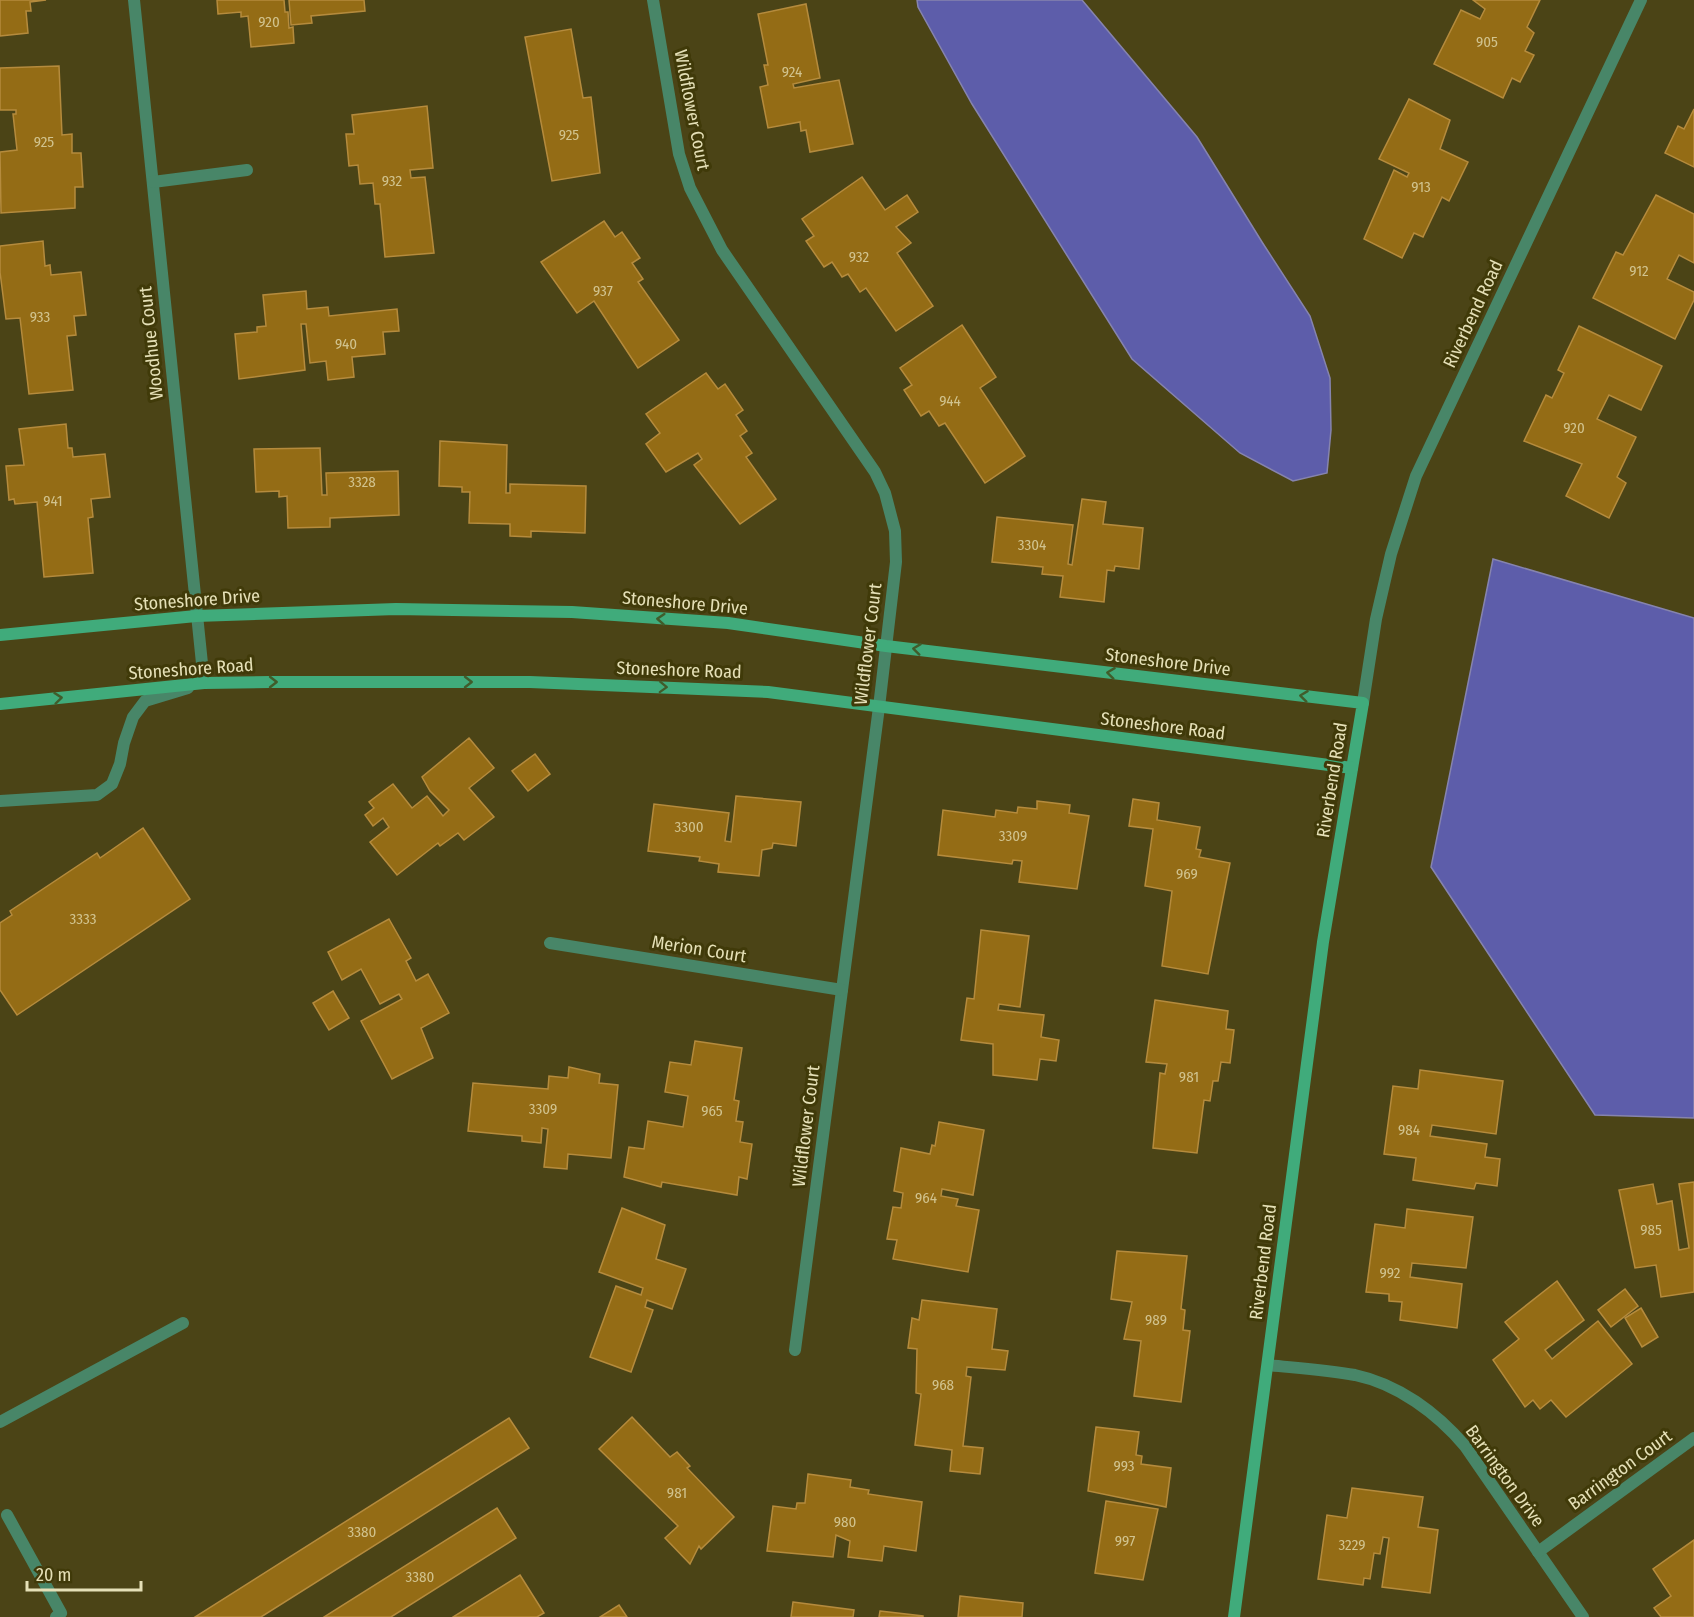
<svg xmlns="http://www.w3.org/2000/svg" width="1694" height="1617" viewBox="0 0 1694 1617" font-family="'Fira Sans Condensed',sans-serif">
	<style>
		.water { fill: #5d5daa; stroke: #8684ae; stroke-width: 1.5 }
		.building { fill: #946c15; stroke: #b58b3d; stroke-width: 1.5 }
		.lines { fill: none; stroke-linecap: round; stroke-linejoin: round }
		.lane { stroke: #488668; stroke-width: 12 }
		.street { stroke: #488668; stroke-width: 12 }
		.secondary { stroke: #40ab7b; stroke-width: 12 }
		.oneway { stroke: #405c2b }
		.labels { text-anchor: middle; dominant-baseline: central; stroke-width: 6; stroke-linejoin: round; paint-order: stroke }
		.number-label { font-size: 15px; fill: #d1c38e }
		.street-label { font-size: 18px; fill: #e5e0b7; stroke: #403a09 }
	</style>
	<rect width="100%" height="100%" fill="#4b4416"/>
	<g class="water">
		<polygon points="917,0 1082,0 1197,137 1262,242 1310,316 1330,378 1331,430 1327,473 1293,481 1240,453 1132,359 972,104 918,7"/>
		<polygon points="1493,559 1694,618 1694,1118 1595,1115 1431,867"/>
	</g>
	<g class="building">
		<polygon points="0,0 46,0 30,2 31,11 26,11 28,33 0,36"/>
		<polygon points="217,0 284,0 285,12 288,12 289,28 293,27 294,43 251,47 248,16 241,17 241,12 218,14"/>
		<polygon points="289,0 364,0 365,11 311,16 312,23 291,25"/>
		<polygon points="1473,0 1540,0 1527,27 1534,33 1525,51 1534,55 1520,82 1512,78 1503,98 1434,64 1461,10 1480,19 1485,9"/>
		<polygon points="806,4 820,78 793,84 794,88 839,80 853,144 810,152 806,130 801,131 800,122 768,128 760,87 768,85 764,65 768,65 758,14"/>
		<polygon points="571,29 583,98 591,97 600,173 552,181 525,37"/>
		<polygon points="59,66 62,135 72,134 72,153 81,153 83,187 75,187 75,208 1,213 0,152 17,150 13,114 16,114 16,110 0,110 0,68"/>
		<polygon points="1409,99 1450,120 1440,149 1468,162 1449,201 1442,197 1423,237 1414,233 1402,258 1364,239 1394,170 1407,177 1409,173 1379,159"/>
		<polygon points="427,106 433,168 410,170 411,178 425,177 434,253 385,257 380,204 375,204 373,183 360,184 358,165 349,166 346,134 354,134 352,115"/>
		<polygon points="1694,109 1694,167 1665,153 1678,126 1684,129"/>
		<polygon points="862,177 885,210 907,195 918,212 896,227 911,243 897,253 933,306 896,331 866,288 860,292 848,274 842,277 832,262 824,267 806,241 814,236 802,219"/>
		<polygon points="1656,195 1694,214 1694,263 1679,255 1667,279 1694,292 1694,300 1675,339 1593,298 1616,252 1623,255"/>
		<polygon points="604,221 615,237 622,232 640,258 632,263 643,279 638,282 679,340 638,368 594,301 577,313 541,262"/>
		<polygon points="43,241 45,266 50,265 51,275 81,272 86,315 74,316 76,335 67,336 73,390 29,394 20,318 6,319 0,272 0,246"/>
		<polygon points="306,291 307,309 328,307 329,316 397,309 399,331 383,332 385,354 352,357 354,377 328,380 326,361 310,363 306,324 301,324 305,370 239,379 235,334 257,332 257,327 266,326 263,295"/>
		<polygon points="962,325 996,377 980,388 1025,456 985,483 945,423 939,426 929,411 921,416 904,390 912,385 900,368"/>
		<polygon points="1579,326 1662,366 1641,410 1609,395 1597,419 1636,437 1617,477 1626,483 1609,518 1566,496 1582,464 1524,441 1546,395 1552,398 1564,373 1558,370"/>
		<polygon points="706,373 718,389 725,384 743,410 736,415 747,431 740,436 752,453 746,457 776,499 740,524 694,465 702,459 698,453 666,472 646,444 660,433 646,414"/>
		<polygon points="66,424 68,448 72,448 73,457 105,454 110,497 91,499 93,517 88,518 93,573 44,577 37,502 15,504 14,499 9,500 6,466 24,465 19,429"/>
		<polygon points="440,441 507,445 506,493 510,493 510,484 586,486 585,533 531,531 531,537 510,536 510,524 469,523 470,492 462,492 462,487 439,486"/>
		<polygon points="320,448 322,495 327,495 326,473 398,471 399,515 330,518 330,527 288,528 287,496 279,497 279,491 256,492 254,449"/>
		<polygon points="1082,499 1106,502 1103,524 1143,528 1139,569 1115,566 1114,571 1107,570 1104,602 1060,597 1063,576 1042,574 1043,567 992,562 997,517 1073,525 1068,564 1072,565"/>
		<polygon points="469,738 494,768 469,788 494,817 464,840 458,833 440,846 438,843 397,875 370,842 389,827 383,818 373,826 365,815 374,808 369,802 393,784 412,808 427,796 443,816 449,810 430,791 422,777"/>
		<polygon points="535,754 550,774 528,791 512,771"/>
		<polygon points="736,796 801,802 796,846 773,843 772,848 762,850 759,876 718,872 719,864 699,861 700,857 648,851 654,804 729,813 725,841 731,842"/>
		<polygon points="1133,799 1159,803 1157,820 1200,827 1196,849 1201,850 1199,857 1230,863 1208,974 1162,966 1172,891 1145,886 1153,829 1129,826"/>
		<polygon points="1037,801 1070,805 1069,813 1089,816 1077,889 1019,882 1022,861 1013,860 1012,864 938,855 943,810 995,817 996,810 1017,813 1018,807 1037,809"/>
		<polygon points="143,828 190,899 17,1015 0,990 0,923 12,915 10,911 97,853 100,858"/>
		<polygon points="389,919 411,958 406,961 416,981 428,974 449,1013 421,1028 433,1058 392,1079 361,1021 402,999 399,994 380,1004 361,969 342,980 328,952"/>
		<polygon points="981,930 1029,936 1020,1007 999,1004 998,1010 1044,1015 1041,1037 1059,1040 1056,1061 1040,1059 1037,1080 993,1075 993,1044 961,1040 967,998 974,999"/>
		<polygon points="333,991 349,1018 329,1030 313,1003"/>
		<polygon points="1155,1000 1228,1011 1226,1029 1234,1030 1230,1063 1221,1062 1218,1081 1213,1081 1210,1101 1204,1100 1197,1153 1153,1148 1160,1073 1165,1074 1167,1064 1146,1062"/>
		<polygon points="695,1041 742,1048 734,1100 739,1101 736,1121 743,1122 740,1142 752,1144 747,1179 739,1177 737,1195 662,1182 661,1187 624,1177 629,1147 644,1149 648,1121 683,1127 688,1096 665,1092 670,1062 691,1065"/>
		<polygon points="569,1067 600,1074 599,1083 618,1085 611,1158 568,1154 567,1169 544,1167 548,1129 542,1128 541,1143 522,1141 522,1136 468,1131 473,1083 548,1089 549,1076 568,1078"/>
		<polygon points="1420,1070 1503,1081 1496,1134 1432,1125 1430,1136 1487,1144 1485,1157 1500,1159 1497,1186 1476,1183 1474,1189 1413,1180 1416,1158 1384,1154 1393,1086 1418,1089"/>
		<polygon points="939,1122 984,1130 973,1195 942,1189 941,1196 958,1199 956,1206 979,1210 968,1272 893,1259 897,1240 887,1239 893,1207 901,1208 903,1193 894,1191 901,1148 930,1154 932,1145 935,1146"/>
		<polygon points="1694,1182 1694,1292 1661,1297 1656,1265 1635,1268 1619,1190 1653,1184 1657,1204 1672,1201 1679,1250 1689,1248 1679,1184"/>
		<polygon points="622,1208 665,1225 656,1259 686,1269 672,1309 647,1300 645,1307 653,1310 631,1372 590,1357 616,1286 641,1295 643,1288 599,1272"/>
		<polygon points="1407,1209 1473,1217 1466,1268 1412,1263 1410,1277 1462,1284 1457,1328 1400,1320 1402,1302 1389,1301 1389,1294 1366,1292 1375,1224 1405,1228"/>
		<polygon points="1117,1251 1187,1256 1181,1309 1185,1310 1183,1330 1190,1331 1181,1402 1134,1396 1141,1341 1124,1339 1132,1302 1111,1299"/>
		<polygon points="1557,1281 1584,1320 1545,1350 1552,1359 1598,1321 1632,1364 1566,1417 1551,1400 1540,1409 1533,1400 1525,1407 1493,1360 1519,1339 1505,1322"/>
		<polygon points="1625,1289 1638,1306 1611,1327 1598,1310"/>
		<polygon points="922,1300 997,1309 992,1349 1008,1351 1005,1370 967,1367 966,1376 971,1377 963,1446 983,1448 980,1474 950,1471 952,1450 915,1445 921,1394 916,1393 917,1349 908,1348 912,1318 919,1320"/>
		<polygon points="1641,1308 1658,1337 1642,1347 1625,1318"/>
		<polygon points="632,1417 670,1457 677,1452 690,1466 687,1468 734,1517 701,1549 699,1546 690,1564 665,1538 678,1526 599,1449"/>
		<polygon points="509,1418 529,1448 261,1617 195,1617"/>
		<polygon points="1096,1427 1139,1432 1136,1455 1142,1456 1141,1464 1171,1468 1166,1507 1088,1491"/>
		<polygon points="808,1474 851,1480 850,1487 869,1490 868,1494 922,1502 916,1551 884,1546 882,1561 848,1557 850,1541 836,1535 833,1557 767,1551 773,1506 796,1509 797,1503 805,1503"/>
		<polygon points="1352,1488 1423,1497 1418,1527 1438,1530 1430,1593 1382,1587 1389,1538 1383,1537 1380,1554 1374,1553 1370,1579 1364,1578 1363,1585 1318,1579 1327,1515 1347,1518"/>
		<polygon points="1106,1501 1158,1509 1143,1580 1095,1573"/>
		<polygon points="497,1508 516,1538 391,1617 324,1617"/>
		<polygon points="1694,1540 1694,1617 1661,1617 1654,1608 1671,1596 1653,1569"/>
		<polygon points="520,1575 544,1613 537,1617 453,1617"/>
		<polygon points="960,1596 1023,1603 1022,1617 958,1617"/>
		<polygon points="793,1602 854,1610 853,1617 791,1617"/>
		<polygon points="619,1605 627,1617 600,1617"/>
		<polygon points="880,1611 923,1616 923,1617 879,1617"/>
	</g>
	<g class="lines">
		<g class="lane">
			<polyline points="0,801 97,795 112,784 120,764 124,743 133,717 145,701 188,688"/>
			<polyline points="0,1422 183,1323"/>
			<polyline points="7,1515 61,1613 56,1617"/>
		</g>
		<g class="street">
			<polyline points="134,0 204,683"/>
			<polyline points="653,0 679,154 690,188 722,250 875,472 885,493 895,531 896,562 879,707 795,1350"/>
			<polyline points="153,182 247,170"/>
			<polyline points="1363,703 1376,619 1391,554 1416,476 1641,0"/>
			<polyline points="550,943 842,990"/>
			<path d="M 1268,1365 C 1297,1368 1326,1370 1355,1375 C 1398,1384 1437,1413 1465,1446 L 1583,1617"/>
			<polyline points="1538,1552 1694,1438"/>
		</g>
		<g class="secondary">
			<polyline points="0,635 196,616 396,609 572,612 728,623 886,646 1363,703 1323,942 1234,1617"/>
			<polyline points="0,704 204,683 270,682 530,682 768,692 1352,768"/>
		</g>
	</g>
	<defs><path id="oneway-chevron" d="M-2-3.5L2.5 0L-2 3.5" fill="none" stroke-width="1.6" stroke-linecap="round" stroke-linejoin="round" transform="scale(1.5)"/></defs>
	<g class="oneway">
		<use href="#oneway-chevron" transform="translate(661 619) rotate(-176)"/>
		<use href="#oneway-chevron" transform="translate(917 649) rotate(-173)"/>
		<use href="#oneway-chevron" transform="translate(1111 673) rotate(-173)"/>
		<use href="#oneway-chevron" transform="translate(273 682)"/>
		<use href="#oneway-chevron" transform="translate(468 682)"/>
		<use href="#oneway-chevron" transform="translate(663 687) rotate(2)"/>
		<use href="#oneway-chevron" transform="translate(1304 696) rotate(-173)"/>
		<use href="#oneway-chevron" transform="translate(58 698) rotate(-6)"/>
	</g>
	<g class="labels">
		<g class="number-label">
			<text x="269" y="22">920</text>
			<text x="1487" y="42">905</text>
			<text x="792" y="72">924</text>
			<text x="569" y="135">925</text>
			<text x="44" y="142">925</text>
			<text x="392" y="181">932</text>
			<text x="1421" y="187">913</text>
			<text x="859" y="257">932</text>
			<text x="1639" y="271">912</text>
			<text x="603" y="291">937</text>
			<text x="40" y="317">933</text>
			<text x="346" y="344">940</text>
			<text x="950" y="401">944</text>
			<text x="1574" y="428">920</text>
			<text x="362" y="482">3328</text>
			<text x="53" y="501">941</text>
			<text x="1032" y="545">3304</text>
			<text x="689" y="827">3300</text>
			<text x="1013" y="836">3309</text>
			<text x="1187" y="874">969</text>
			<text x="83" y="919">3333</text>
			<text x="1189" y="1077">981</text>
			<text x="543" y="1109">3309</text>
			<text x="712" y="1111">965</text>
			<text x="1409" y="1130">984</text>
			<text x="926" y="1198">964</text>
			<text x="1651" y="1230">985</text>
			<text x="1390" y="1273">992</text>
			<text x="1156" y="1320">989</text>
			<text x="943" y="1385">968</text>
			<text x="1124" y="1466">993</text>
			<text x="677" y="1493">981</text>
			<text x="845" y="1522">980</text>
			<text x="362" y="1532">3380</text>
			<text x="1125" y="1541">997</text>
			<text x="1352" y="1545">3229</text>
			<text x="420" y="1577">3380</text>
		</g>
		<g class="street-label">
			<text transform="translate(692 110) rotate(79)">Wildflower Court</text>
			<text transform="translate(1473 314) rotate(-65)">Riverbend Road</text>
			<text transform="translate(151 343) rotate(-96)">Woodhue Court</text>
			<text transform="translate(197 600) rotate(-4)">Stoneshore Drive</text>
			<text transform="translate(685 603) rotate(5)">Stoneshore Drive</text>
			<text transform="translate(868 644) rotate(-83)">Wildflower Court</text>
			<text transform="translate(1168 662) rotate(7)">Stoneshore Drive</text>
			<text transform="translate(191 669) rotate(-4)">Stoneshore Road</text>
			<text transform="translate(679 670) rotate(2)">Stoneshore Road</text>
			<text transform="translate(1163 726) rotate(7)">Stoneshore Road</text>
			<text transform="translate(1332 780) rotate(-81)">Riverbend Road</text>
			<text transform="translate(699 949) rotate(9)">Merion Court</text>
			<text transform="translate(806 1126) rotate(-83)">Wildflower Court</text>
			<text transform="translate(1263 1262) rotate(-83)">Riverbend Road</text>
			<text transform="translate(1620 1470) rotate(-36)">Barrington Court</text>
			<text transform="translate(1505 1476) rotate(54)">Barrington Drive</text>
		</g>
	</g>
	<path d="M27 1581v9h114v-9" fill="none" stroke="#e5e0b7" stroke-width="3"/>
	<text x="36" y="1581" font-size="18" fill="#e5e0b7" stroke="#403a09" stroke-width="4.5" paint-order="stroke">20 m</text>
</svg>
